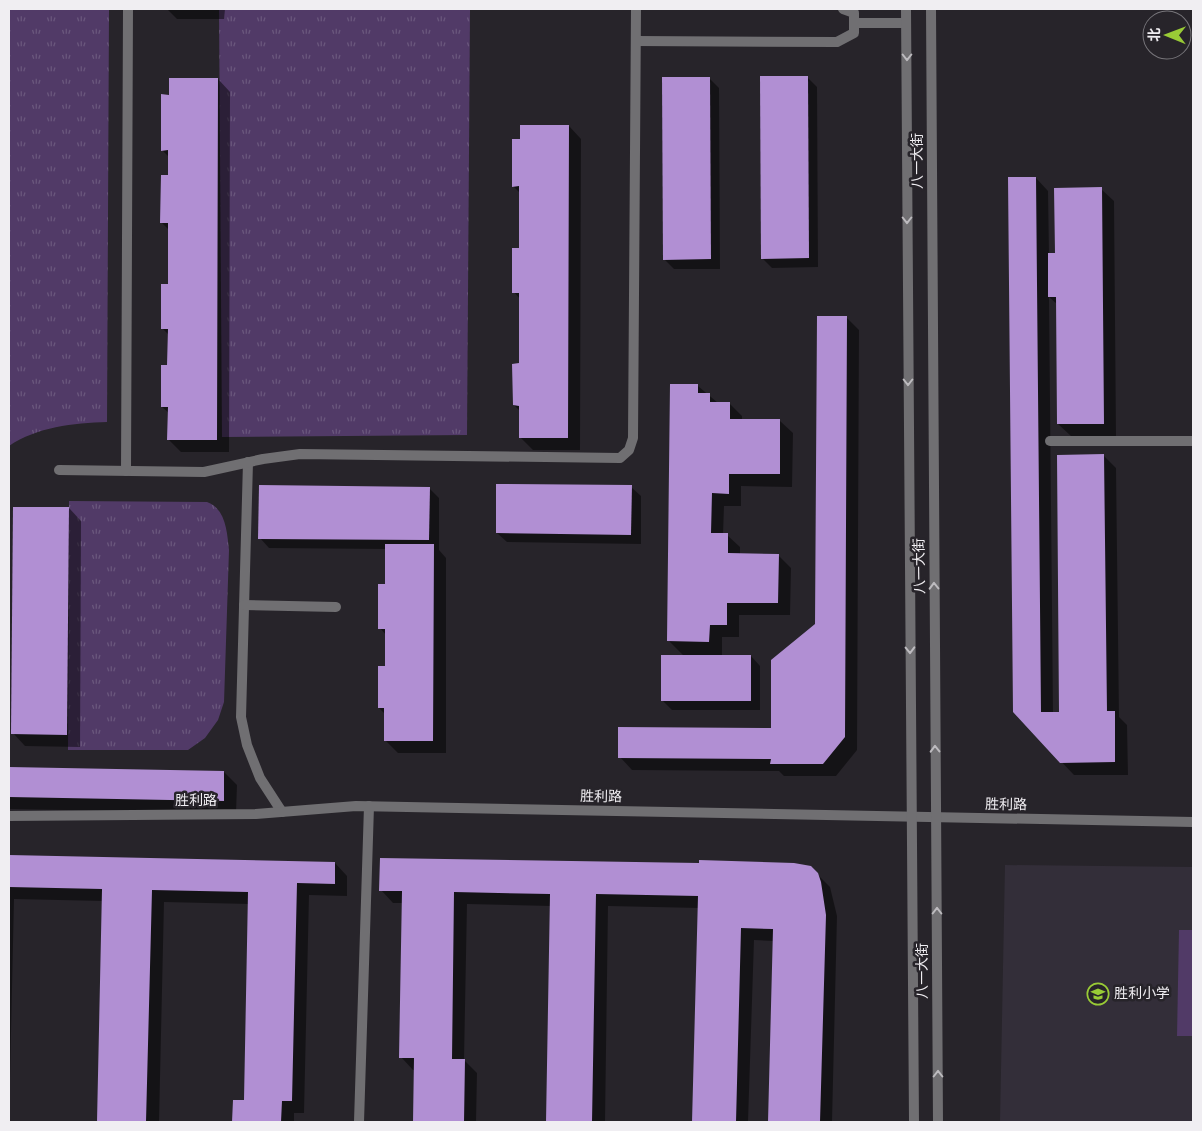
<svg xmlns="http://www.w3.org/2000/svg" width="1202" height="1131" viewBox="0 0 1202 1131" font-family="'Alegreya Sans','Noto Sans SC',sans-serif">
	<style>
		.built { fill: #332e39 }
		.grass { fill: url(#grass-tufts) }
		.park { fill: #513a67 }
		.shadow { fill: #0007 }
		.building { fill: #b18fd3 }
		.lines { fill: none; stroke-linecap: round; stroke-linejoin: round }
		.service { stroke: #706f72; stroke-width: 10 }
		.minor { stroke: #706f72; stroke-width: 10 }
		.tertiary { stroke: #706f72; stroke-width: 10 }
		.oneway { stroke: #bdbbbf }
		.labels { text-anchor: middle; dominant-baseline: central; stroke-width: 5; stroke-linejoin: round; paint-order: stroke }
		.street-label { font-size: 14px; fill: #f0eef2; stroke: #27242a }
		.poi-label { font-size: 14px; fill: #f0eef2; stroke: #27242a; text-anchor: start }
	</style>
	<defs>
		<pattern id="grass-tufts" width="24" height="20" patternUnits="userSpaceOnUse" patternTransform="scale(1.25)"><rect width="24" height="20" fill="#513a67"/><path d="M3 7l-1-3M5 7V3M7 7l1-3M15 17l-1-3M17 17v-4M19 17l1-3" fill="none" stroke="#6a577d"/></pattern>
	</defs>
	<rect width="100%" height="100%" fill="#27242a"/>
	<polygon class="built" points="1005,865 1193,867 1193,1122 1000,1122"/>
	<g class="grass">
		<path d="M 9,9 L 109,9 L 107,422 C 73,423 37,427 9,446 Z"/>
		<polygon points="219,9 470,9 467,435 222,437"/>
		<path d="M 69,501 L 207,502 C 226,509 227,532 229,550 L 224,702 L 218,720 L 205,738 L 188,750 L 68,750 Z"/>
	</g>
	<polygon class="park" points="1179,930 1193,930 1193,1036 1177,1036"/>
	<g class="shadow">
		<polygon points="167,9 225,9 224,19 177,19"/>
		<polygon points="807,77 817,87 818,267 772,268 762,258"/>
		<polygon points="218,79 230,92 229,452 181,452 168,439 169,413 162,407 169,367 169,335 162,328 169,285 169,230 161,222 170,176 170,158 162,150 170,96"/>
		<polygon points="710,79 719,88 720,269 674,269 664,259"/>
		<polygon points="569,126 581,139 580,450 533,450 520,437 520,411 514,405 520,365 520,299 514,292 520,249 521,194 513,186 521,140"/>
		<polygon points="1036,178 1048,191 1049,255 1056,254 1101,189 1114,201 1116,436 1071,436 1058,424 1057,304 1049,297 1053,713 1061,713 1104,456 1116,468 1119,717 1127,725 1128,775 1074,775 1014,712"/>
		<polygon points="846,317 859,330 857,750 836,776 784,776 779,771 632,770 620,757 772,729 817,625"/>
		<polygon points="698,386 718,403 729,403 742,416 742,420 780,421 793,433 792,487 741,486 741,506 724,506 723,535 727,535 740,547 740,554 778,555 791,568 790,615 739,615 739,637 722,637 722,656 751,656 760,666 760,710 672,710 662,700 684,656 669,641"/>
		<polygon points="631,487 641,496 641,544 507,542 497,533"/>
		<polygon points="429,488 439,498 439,550 446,558 446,753 398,753 385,740 385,714 379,708 386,668 386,635 380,628 386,585 386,549 269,548 260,538"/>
		<polygon points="69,508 81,521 80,747 25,746 13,733"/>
		<polygon points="9,768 224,772 237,785 236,813 9,809"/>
		<polygon points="9,856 335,863 347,876 347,896 309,895 304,1113 294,1113 294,1122 233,1122 234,1101 245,1102 249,904 164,902 159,1122 99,1122 103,901 14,899 9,1122"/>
		<polygon points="381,860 775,864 810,867 830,887 837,916 832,1122 769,1122 774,941 754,940 748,1122 693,1122 699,908 608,906 605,1122 548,1122 551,906 467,904 464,1060 477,1073 476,1122 414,1122 415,1070 413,1070 401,1057 403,903 393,903 381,890"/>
	</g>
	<g class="building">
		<polygon points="760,76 808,76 809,258 761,259"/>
		<polygon points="662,77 710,77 711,259 663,260"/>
		<polygon points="169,78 218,78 217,440 167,440 168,407 161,407 161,365 167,365 168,329 161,329 161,284 168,284 168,223 160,223 161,175 168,175 168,150 161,151 161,94 169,95"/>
		<polygon points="520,125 569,125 568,438 519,438 519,406 513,405 512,364 519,363 519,293 512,293 512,248 519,248 519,186 512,187 512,139 520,139"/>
		<polygon points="1008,177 1036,177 1041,712 1059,712 1057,455 1104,454 1107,711 1115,711 1115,762 1060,763 1013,712"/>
		<polygon points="1102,187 1104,424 1057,424 1056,297 1048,297 1048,253 1055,253 1054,188"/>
		<polygon points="817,316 847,316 845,737 823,764 770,764 771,759 618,758 618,727 771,728 771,660 815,624"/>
		<polygon points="670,384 698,384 698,393 710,393 710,402 730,402 730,419 780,419 780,474 729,474 729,494 712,493 711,533 728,533 728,553 779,554 778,603 727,603 727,625 710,625 709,642 667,641"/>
		<polygon points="496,484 632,485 631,535 496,533"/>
		<polygon points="259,485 430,487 429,540 258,539"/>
		<polygon points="13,507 69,507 67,735 11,734"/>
		<polygon points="385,544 434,544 433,741 384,741 384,708 378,708 378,666 385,666 385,629 378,629 378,584 385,584"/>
		<rect x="661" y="655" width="90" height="46"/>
		<polygon points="9,767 224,771 224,801 9,797"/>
		<polygon points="9,855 335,862 335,884 297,883 292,1101 282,1101 281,1122 232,1122 233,1100 244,1100 248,892 152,890 146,1122 97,1122 102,889 9,887"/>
		<polygon points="380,858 699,863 699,860 794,863 811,866 818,873 821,882 826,915 820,1122 768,1122 773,929 741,928 736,1122 692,1122 698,896 596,894 592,1122 546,1122 550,894 454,892 452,1059 465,1059 464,1122 413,1122 414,1058 399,1058 402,891 379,891"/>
	</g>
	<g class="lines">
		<g class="service">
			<polyline points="854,23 906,23"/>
			<polyline points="636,41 837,42 854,33 854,13 843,9"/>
			<polyline points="1050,441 1193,441"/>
			<polyline points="248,462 241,717 247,745 260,778 282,812"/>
			<polyline points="59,470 204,472 263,459 300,454 620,458 629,450 633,438 636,9"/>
			<polyline points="126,471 128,9"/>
			<polyline points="244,605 336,607"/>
			<polyline points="359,1122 369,806"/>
		</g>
		<polyline class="minor" points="9,816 256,814 356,806 1193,822"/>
		<g class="tertiary">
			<polyline points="906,9 914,1122"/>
			<polyline points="931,9 938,1122"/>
		</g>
	</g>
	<defs><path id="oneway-chevron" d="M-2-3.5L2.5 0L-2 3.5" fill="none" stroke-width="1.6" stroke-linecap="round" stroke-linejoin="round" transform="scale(1.25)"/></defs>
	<g class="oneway">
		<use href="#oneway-chevron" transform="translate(907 57) rotate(90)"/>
		<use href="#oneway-chevron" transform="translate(907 220) rotate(90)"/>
		<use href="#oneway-chevron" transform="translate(908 382) rotate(90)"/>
		<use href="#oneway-chevron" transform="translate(934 586) rotate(-91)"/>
		<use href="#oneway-chevron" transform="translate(910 650) rotate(89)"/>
		<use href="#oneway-chevron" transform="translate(935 749) rotate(-91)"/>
		<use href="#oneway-chevron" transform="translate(937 911) rotate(-90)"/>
		<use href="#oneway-chevron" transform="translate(938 1074) rotate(-90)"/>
	</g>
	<defs>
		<g id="school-ring" transform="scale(1.125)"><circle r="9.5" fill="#27242a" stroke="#99cb36" stroke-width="1.5"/><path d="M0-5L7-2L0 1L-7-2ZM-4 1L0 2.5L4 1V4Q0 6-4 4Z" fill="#99cb36"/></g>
	</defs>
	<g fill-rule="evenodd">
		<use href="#school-ring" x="1098" y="994"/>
	</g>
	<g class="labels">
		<g class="street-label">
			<text transform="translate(918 161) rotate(-90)">八一大街</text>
			<text transform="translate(920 566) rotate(-91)">八一大街</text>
			<text transform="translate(601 797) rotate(1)">胜利路</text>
			<text x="196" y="801">胜利路</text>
			<text transform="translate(1006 805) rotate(1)">胜利路</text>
			<text transform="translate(923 971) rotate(-90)">八一大街</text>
		</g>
		<g class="poi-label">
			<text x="1114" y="994">胜利小学</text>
		</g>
	</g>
	<rect width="1202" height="1131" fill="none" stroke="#f0eef2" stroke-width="20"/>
	<g transform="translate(1167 35) rotate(271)"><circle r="24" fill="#27242a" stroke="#77757a"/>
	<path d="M0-4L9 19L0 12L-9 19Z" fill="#99cb36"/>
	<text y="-8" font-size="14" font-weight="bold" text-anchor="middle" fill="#f0eef2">北</text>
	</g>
</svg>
